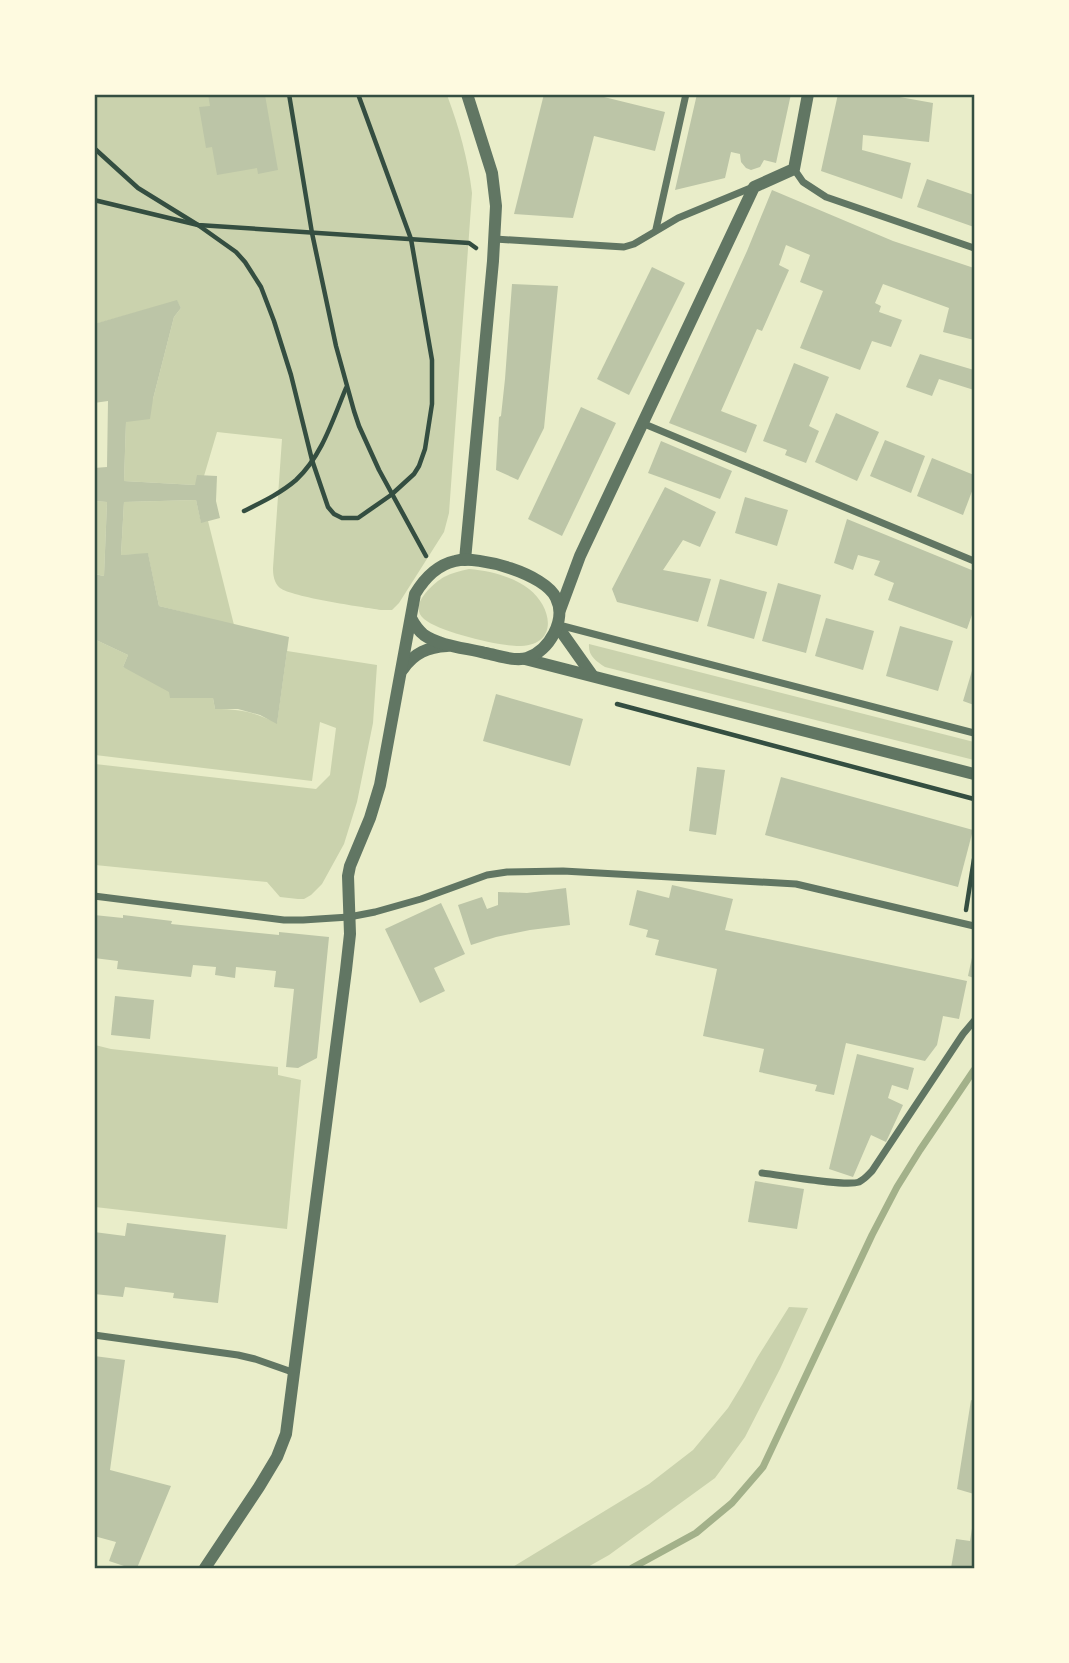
<svg xmlns="http://www.w3.org/2000/svg" width="1069" height="1663" viewBox="0 0 1069 1663" font-family="Jost,sans-serif">
	<style>
		.green { fill: #cad2ad }
		.lines { fill: none; stroke-linecap: round; stroke-linejoin: round }
		.stream { stroke: #a3b18a; stroke-width: 7 }
		.building { fill: #bcc5a7 }
		.path { stroke: #344e41; stroke-width: 4.5 }
		.minor { stroke: #617663; stroke-width: 7 }
		.tertiary { stroke: #617663; stroke-width: 12 }
		.neatline { fill: none; stroke: #344e41; stroke-width: 2.5 }
	</style>
	<rect width="100%" height="100%" fill="#e9edc9"/>
	<g class="green">
		<path d="M 95,95 L 447,95 C 459,127 468,159 472,193 L 449,513 L 444,532 L 399,603 L 392,610 L 381,610 C 362,607 292,597 280,588 C 274,583 273,575 273,568 L 282,439 L 217,432 L 204,476 L 195,485 L 124,481 L 126,422 L 153,399 L 174,317 L 181,308 L 177,301 L 95,324 Z"/>
		<polygon points="196,500 201,522 208,521 234,625 159,606 148,554 121,555 124,502"/>
		<polygon points="95,501 107,502 104,576 95,574"/>
		<path d="M 469,569 C 490,571 512,576 529,589 C 552,607 559,644 521,646 C 502,647 439,632 424,619 C 408,606 432,584 444,577 C 452,573 460,571 469,569 Z"/>
		<path d="M 94,639 L 128,655 L 123,667 L 213,698 L 215,709 C 242,709 253,712 277,723 L 287,651 L 377,665 L 373,723 L 357,802 L 344,844 L 322,884 L 311,895 L 304,899 L 298,899 L 280,897 L 267,882 L 95,865 L 95,764 L 316,789 L 330,775 L 336,728 L 320,722 L 312,781 L 95,755 Z"/>
		<path d="M 589,644 L 974,742 L 974,760 L 605,667 C 596,661 588,656 589,644 Z"/>
		<polygon points="95,1045 111,1049 278,1067 278,1075 301,1080 287,1229 95,1207"/>
		<polygon points="789,1307 808,1308 780,1369 745,1437 715,1478 609,1555 586,1568 511,1568 649,1484 693,1450 728,1408 742,1385 757,1358"/>
	</g>
	<g class="lines">
		<polyline class="stream" points="632,1568 696,1533 732,1503 763,1467 872,1235 897,1187 920,1150 974,1070"/>
	</g>
	<g class="building">
		<polygon points="208,94 256,94 256,96 265,95 278,170 258,174 257,168 217,175 212,147 206,148 199,107 210,106"/>
		<polygon points="544,94 604,94 604,97 665,112 655,151 594,136 573,218 514,214"/>
		<polygon points="697,94 791,94 776,163 764,160 760,167 751,170 746,168 741,162 740,154 731,152 725,178 675,190"/>
		<polygon points="838,94 883,94 933,103 929,142 863,135 862,150 911,163 902,199 821,171"/>
		<polygon points="927,179 974,195 974,227 917,207"/>
		<polygon points="772,190 893,241 974,268 974,340 943,332 949,308 883,284 875,303 881,306 879,312 902,320 891,347 872,341 860,370 800,348 823,291 800,282 810,255 786,245 779,265 789,270 762,331 757,329 721,411 757,425 746,453 669,423 747,251"/>
		<polygon points="652,267 685,283 629,395 597,379"/>
		<polygon points="512,284 558,286 544,428 518,480 496,470 499,417 501,416 505,379"/>
		<polygon points="177,300 181,308 174,317 153,399 150,419 126,422 124,481 195,485 197,475 217,476 216,501 220,518 201,523 196,500 124,502 121,555 148,553 159,606 289,637 277,724 260,715 238,709 215,709 213,698 170,698 169,692 123,667 128,655 94,639 94,574 104,576 107,502 94,501 94,468 107,467 108,401 94,403 94,324"/>
		<polygon points="920,354 974,370 974,390 939,379 932,396 906,387"/>
		<polygon points="794,363 829,377 809,426 819,431 806,463 785,455 787,450 763,441"/>
		<polygon points="581,407 616,423 562,536 528,519"/>
		<polygon points="836,413 879,432 857,481 815,462"/>
		<polygon points="885,440 925,456 911,493 870,476"/>
		<polygon points="661,441 732,471 720,499 648,473"/>
		<polygon points="932,458 974,475 974,486 963,515 917,496"/>
		<polygon points="665,487 716,512 700,547 683,540 663,570 711,579 698,622 617,602 612,589"/>
		<polygon points="745,497 788,510 777,546 735,533"/>
		<polygon points="847,519 974,571 974,609 967,629 888,600 894,583 874,575 880,561 858,555 853,570 834,563"/>
		<polygon points="720,579 767,592 754,639 707,626"/>
		<polygon points="778,583 821,595 806,653 762,641"/>
		<polygon points="826,618 874,631 863,670 815,656"/>
		<polygon points="900,626 953,641 938,691 886,676"/>
		<polygon points="974,664 974,705 963,701"/>
		<polygon points="496,694 583,719 570,766 483,741"/>
		<polygon points="697,767 725,770 716,835 689,831"/>
		<polygon points="781,777 973,830 958,887 765,835"/>
		<polygon points="672,885 733,899 725,930 967,981 959,1019 943,1016 937,1045 925,1061 846,1043 834,1095 815,1091 817,1085 759,1072 764,1049 703,1036 717,969 655,955 659,940 646,937 648,930 629,925 637,890 669,898"/>
		<polygon points="566,888 570,925 530,930 496,937 471,945 458,905 482,897 487,909 498,905 498,892 527,893"/>
		<polygon points="441,903 465,954 434,968 445,991 420,1003 385,929"/>
		<polygon points="94,915 123,918 123,915 172,921 171,924 220,929 279,935 279,932 329,937 317,1058 298,1068 286,1067 294,989 274,987 276,971 236,967 235,978 215,975 216,967 193,965 191,977 117,969 118,961 94,958"/>
		<polygon points="973,953 974,953 974,978 968,976"/>
		<polygon points="115,996 154,1000 150,1039 111,1035"/>
		<polygon points="857,1054 914,1068 908,1090 892,1085 888,1098 903,1105 886,1142 871,1135 853,1177 829,1169"/>
		<polygon points="755,1181 804,1189 797,1229 748,1222"/>
		<polygon points="127,1223 226,1235 218,1303 173,1298 174,1293 125,1287 123,1297 94,1294 94,1232 125,1236"/>
		<polygon points="94,1356 125,1360 110,1470 171,1486 137,1568 130,1568 109,1561 116,1542 94,1536"/>
		<polygon points="971,1400 974,1401 974,1494 957,1489"/>
		<polygon points="973,1522 974,1522 974,1568 951,1568 956,1539 970,1541"/>
	</g>
	<g class="lines">
		<g class="path">
			<polyline points="289,94 312,233 336,346 354,411 359,426 379,470 426,556"/>
			<polyline points="94,148 138,188 198,225 469,243 476,248"/>
			<polyline points="94,200 198,225 236,252 245,262 261,287 274,321 291,375 312,460 328,507 334,514 342,518 358,518 391,495 414,474 419,466 425,449 432,404 432,360 411,239 358,94"/>
			<path d="M 244,511 C 262,502 281,493 296,480 C 322,456 333,419 346,388"/>
			<polyline points="617,704 974,799"/>
			<polyline points="966,910 974,859"/>
		</g>
		<g class="minor">
			<polyline points="794,169 803,182 826,197 974,248"/>
			<polyline points="656,229 686,94"/>
			<polyline points="495,239 624,247 634,244 678,218 753,187"/>
			<polyline points="642,423 974,561"/>
			<polyline points="559,625 974,733"/>
			<polyline points="94,896 284,920 303,920 349,917 375,912 421,899 487,875 507,872 563,871 796,884 974,926"/>
			<path d="M 762,1173 C 781,1175 845,1187 859,1182 C 865,1179 868,1175 872,1171 L 963,1034 L 974,1021"/>
			<polyline points="94,1335 238,1355 255,1359 295,1373"/>
		</g>
		<g class="tertiary">
			<polyline points="465,560 493,261 496,206 492,173 467,94"/>
			<polyline points="560,610 580,556 754,187 794,169 808,94"/>
			<polyline points="558,627 592,675"/>
			<polyline points="525,659 974,774"/>
			<path d="M 403,669 C 414,653 428,647 447,646"/>
			<path d="M 205,1568 L 259,1487 L 277,1457 L 286,1434 L 346,970 L 350,934 L 348,876 L 350,866 L 370,818 L 380,785 L 415,594 C 424,579 437,565 455,561 C 479,555 545,574 556,598 C 567,620 549,651 527,658 C 515,662 497,655 485,653 C 466,648 440,646 424,635 C 418,630 414,624 411,618"/>
		</g>
	</g>
	<rect width="1069" height="1663" fill="none" stroke="#fefae0" stroke-width="192"/>
	<rect x="96" y="96" width="877" height="1471" class="neatline"/>
</svg>
